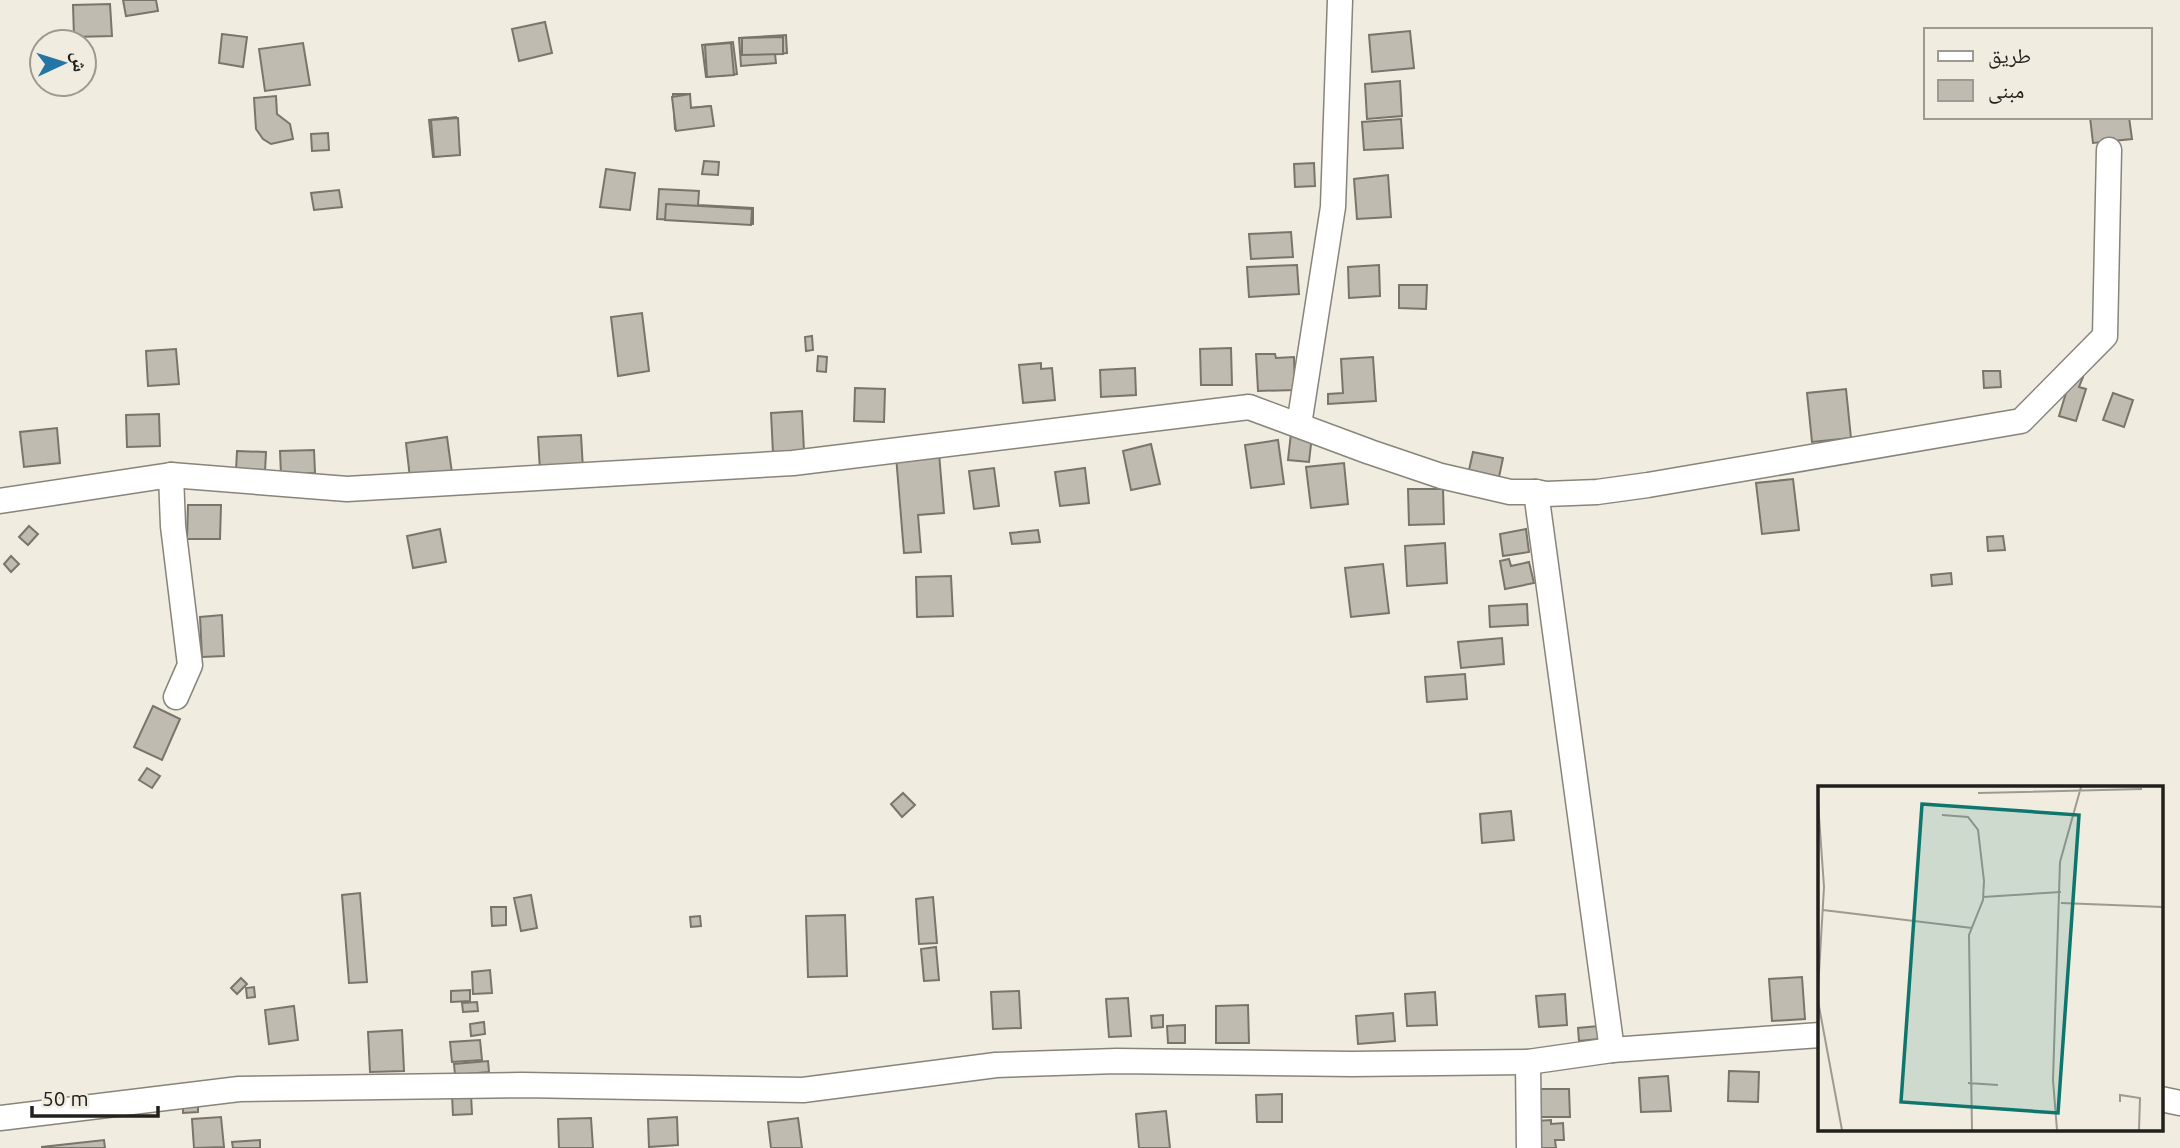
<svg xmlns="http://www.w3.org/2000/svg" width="2180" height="1148" viewBox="0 0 2180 1148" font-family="Ubuntu,'Noto Naskh Arabic',sans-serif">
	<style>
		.building { fill: #bfbbb0; stroke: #79756a; stroke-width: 2 }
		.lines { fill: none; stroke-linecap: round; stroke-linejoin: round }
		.minor-casing { stroke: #888479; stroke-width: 27 }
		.minor { stroke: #fff; stroke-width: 24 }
		.inset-road { fill: none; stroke: #9e9a92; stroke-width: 2 }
		.view { fill: #0f766e; fill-opacity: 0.15; stroke: #0f766e; stroke-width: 3.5 }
		.inset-edge { fill: none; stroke: #22201c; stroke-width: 3.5 }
	</style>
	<rect width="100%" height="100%" fill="#f0ece0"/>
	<g class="building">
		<polygon points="123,0 156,0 158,11 126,16"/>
		<polygon points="110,4 112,36 74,37 73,5"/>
		<polygon points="545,22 552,53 519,61 512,29"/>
		<polygon points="1410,31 1414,68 1372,72 1369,35"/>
		<polygon points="222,34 247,37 243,67 219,63"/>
		<polygon points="786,35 787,53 775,54 776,63 741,66 739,38"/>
		<polygon points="783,37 783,54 742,55 742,38"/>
		<polygon points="733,42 737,74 706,77 702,45"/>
		<polygon points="303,43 310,85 265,91 259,49"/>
		<polygon points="731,43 734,75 707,77 705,45"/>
		<polygon points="1400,81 1402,116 1367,119 1365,84"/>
		<polygon points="673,94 689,94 689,108 710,106 712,125 675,129"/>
		<polygon points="690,94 691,108 711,106 714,126 676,131 672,97"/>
		<polygon points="276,96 277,114 290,124 293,139 271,144 263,139 256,129 254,98"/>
		<polygon points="456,117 460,154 433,157 429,120"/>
		<polygon points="2090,117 2129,117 2132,139 2093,143"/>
		<polygon points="458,118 460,155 434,157 431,120"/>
		<polygon points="1401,119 1403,148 1364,150 1362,122"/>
		<polygon points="328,133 329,150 312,151 311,134"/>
		<polygon points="704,161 719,162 718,175 702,174"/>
		<polygon points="1314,163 1315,186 1295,187 1294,164"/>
		<polygon points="606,169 635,173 630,210 600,207"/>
		<polygon points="1388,175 1391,217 1357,219 1354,179"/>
		<polygon points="659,189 699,191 698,205 753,208 753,224 657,219"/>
		<polygon points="339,190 342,207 314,210 311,193"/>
		<polygon points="666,204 752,209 751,225 665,220"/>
		<polygon points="1291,232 1293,257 1251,259 1249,234"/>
		<polygon points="1297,265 1299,294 1249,297 1247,267"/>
		<polygon points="1379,265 1380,296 1349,298 1348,267"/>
		<polygon points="1399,285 1427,285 1426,309 1399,308"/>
		<polygon points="642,313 649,371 618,376 611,317"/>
		<polygon points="812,336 813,350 806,351 805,337"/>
		<polygon points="1231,348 1232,385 1201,385 1200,349"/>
		<polygon points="176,349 179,384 148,386 146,351"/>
		<polygon points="1256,354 1275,354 1276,358 1294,357 1295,390 1258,391"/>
		<polygon points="818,356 827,357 826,372 817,371"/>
		<polygon points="1373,357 1376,401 1328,404 1328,394 1343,393 1341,359"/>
		<polygon points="1041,363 1041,369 1052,368 1055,400 1023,403 1019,365"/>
		<polygon points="1135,368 1136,395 1101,397 1100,370"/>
		<polygon points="1983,371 2000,371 2001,387 1984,388"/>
		<polygon points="2072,373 2083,377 2079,387 2086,389 2076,421 2059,416"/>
		<polygon points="855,388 885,389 884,422 854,421"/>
		<polygon points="1846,389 1851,438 1812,442 1807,393"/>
		<polygon points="2113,393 2133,400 2124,427 2103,420"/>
		<polygon points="802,411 804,451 773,453 771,413"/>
		<polygon points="159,414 160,446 127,447 126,415"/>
		<polygon points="57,428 60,463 24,467 20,432"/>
		<polygon points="1291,433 1312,435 1309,462 1288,460"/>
		<polygon points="581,435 583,469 540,471 538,437"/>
		<polygon points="447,437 452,473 410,478 406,443"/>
		<polygon points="1278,440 1284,484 1251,488 1245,445"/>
		<polygon points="1151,444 1160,484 1131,490 1123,451"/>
		<polygon points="314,450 315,473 281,475 280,451"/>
		<polygon points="237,451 266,452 265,472 236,471"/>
		<polygon points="1473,452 1503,458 1499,477 1469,470"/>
		<polygon points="939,453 944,513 918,515 921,552 904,553 896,456"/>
		<polygon points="1344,463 1348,504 1311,508 1306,467"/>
		<polygon points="994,468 999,506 974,509 969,471"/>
		<polygon points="1085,468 1089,503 1060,506 1055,472"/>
		<polygon points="1793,479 1799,530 1762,534 1756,483"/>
		<polygon points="1408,489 1443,489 1444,524 1409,525"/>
		<polygon points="188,505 221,505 220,539 187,539"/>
		<polygon points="29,526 38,534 28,545 19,537"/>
		<polygon points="440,529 446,562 413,568 407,536"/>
		<polygon points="1526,529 1529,552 1503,556 1500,534"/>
		<polygon points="1038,530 1040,542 1012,544 1010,533"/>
		<polygon points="2003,536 2005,550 1988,551 1987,537"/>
		<polygon points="1445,543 1447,583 1407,586 1405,546"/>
		<polygon points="11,556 19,564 11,572 4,564"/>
		<polygon points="1509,559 1511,566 1529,562 1534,583 1505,589 1500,561"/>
		<polygon points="1383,564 1389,613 1351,617 1345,568"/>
		<polygon points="1951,573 1952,584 1932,586 1931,575"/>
		<polygon points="951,576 953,616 917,617 916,577"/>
		<polygon points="1527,604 1528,625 1490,627 1489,606"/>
		<polygon points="222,615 224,656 202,657 200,617"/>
		<polygon points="1502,638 1504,664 1461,668 1458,642"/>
		<polygon points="1465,674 1467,699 1427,702 1425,677"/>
		<polygon points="153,706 180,719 162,760 134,747"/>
		<polygon points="147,768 160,776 152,788 139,780"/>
		<polygon points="903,793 915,805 902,817 891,804"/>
		<polygon points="1511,811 1514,840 1482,843 1480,814"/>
		<polygon points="360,893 367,982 349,983 342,895"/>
		<polygon points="531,895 537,928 521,931 514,898"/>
		<polygon points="933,897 937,943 919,944 916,899"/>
		<polygon points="491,907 506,907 506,925 492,926"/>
		<polygon points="845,915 847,976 808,977 806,916"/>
		<polygon points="700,916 701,926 691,927 690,917"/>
		<polygon points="936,947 939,980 924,981 921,949"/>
		<polygon points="490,970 492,993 473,994 472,972"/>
		<polygon points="1802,977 1805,1019 1772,1021 1769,979"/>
		<polygon points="241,978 247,984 237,994 231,988"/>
		<polygon points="254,987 255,997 247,998 246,988"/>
		<polygon points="470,990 470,1001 451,1002 451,991"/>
		<polygon points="1019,991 1021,1028 993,1029 991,992"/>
		<polygon points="1435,992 1437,1025 1407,1026 1405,994"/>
		<polygon points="1565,994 1567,1025 1539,1027 1536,996"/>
		<polygon points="1128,998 1131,1036 1109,1037 1106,999"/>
		<polygon points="477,1002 478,1011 463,1012 462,1003"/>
		<polygon points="1248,1005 1249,1043 1216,1043 1216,1006"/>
		<polygon points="294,1006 298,1040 269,1044 265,1010"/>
		<polygon points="1393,1013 1395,1041 1358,1044 1356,1016"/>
		<polygon points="1163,1015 1163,1027 1152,1028 1151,1016"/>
		<polygon points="484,1022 485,1034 471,1036 470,1024"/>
		<polygon points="1185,1025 1185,1043 1168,1043 1167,1026"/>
		<polygon points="1598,1026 1599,1039 1579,1041 1578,1028"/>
		<polygon points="402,1030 404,1071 370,1072 368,1032"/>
		<polygon points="480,1040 482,1060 452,1062 450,1042"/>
		<polygon points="488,1061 489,1072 455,1075 454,1064"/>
		<polygon points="1729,1071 1759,1072 1758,1102 1728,1101"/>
		<polygon points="1668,1076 1671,1111 1641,1112 1639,1078"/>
		<polygon points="1536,1089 1569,1089 1570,1117 1537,1117"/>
		<polygon points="471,1094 472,1114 453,1115 452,1095"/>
		<polygon points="1282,1094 1282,1122 1257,1122 1256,1095"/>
		<polygon points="198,1101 198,1112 183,1113 183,1102"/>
		<polygon points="1166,1111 1170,1148 1139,1148 1136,1114"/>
		<polygon points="221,1117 224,1147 194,1148 192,1119"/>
		<polygon points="677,1117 678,1145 649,1147 648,1119"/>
		<polygon points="591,1118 593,1148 559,1148 558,1119"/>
		<polygon points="798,1118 802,1148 771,1148 768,1122"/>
		<polygon points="1551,1120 1551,1124 1563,1123 1564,1140 1555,1140 1556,1148 1538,1148 1536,1121"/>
		<polygon points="104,1140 105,1148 42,1148 42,1147"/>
		<polygon points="260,1140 260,1148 233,1148 232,1142"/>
	</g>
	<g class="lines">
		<g class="minor-casing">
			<g id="minor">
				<polyline points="1299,425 1333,207 1340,0"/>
				<polyline points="171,475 173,526 190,665 176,697"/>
				<polyline points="1536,492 1612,1050"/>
				<polyline points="0,501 171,475 347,489 793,463 1249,407 1370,452 1441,476 1510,492 1536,492 1546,494 1597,492 1648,485 2021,421 2105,336 2109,150"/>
				<polyline points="1528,1062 1529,1148"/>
				<polyline points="2161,1099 2180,1103"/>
				<polyline points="0,1118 239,1089 522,1085 803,1090 996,1065 1117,1061 1352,1064 1528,1062 1612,1050 1820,1035"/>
			</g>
		</g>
		<use href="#minor" class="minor"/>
	</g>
	<g transform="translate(1818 786)">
		<rect width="345" height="345" fill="#f0ece0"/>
		<path class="inset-road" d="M 160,7 L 324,3M 0,16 L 6,101 L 0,204M 124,29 L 150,31 L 160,44 L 166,95 L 165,114 L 151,149 L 154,344M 165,111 L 243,106M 243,117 L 345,121M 5,124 L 154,142M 0,215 L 24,344M 150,297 L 180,299M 302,316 L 302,309 L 322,312 L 321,344M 239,344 L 235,294 L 242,76 L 263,1"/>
		<path class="view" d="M 104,18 L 261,29 L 240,327 L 83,316 Z"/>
		<rect width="345" height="345" class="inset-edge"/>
	</g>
	<rect x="1924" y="28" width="228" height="91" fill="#f0ece0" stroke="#9e9a92" stroke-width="2"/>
	<rect x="1938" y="51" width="35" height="10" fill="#ffffff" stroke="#9e9a92" stroke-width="2"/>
	<text x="1988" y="63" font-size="21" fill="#22201c">طريق</text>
	<rect x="1938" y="80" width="35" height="21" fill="#bfbbb0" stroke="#9e9a92" stroke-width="2"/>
	<text x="1988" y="98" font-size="21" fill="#22201c">مبنى</text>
	<g transform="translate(63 63) rotate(86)"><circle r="33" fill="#f0ece0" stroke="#9e9a92" stroke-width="2"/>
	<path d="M0-5L12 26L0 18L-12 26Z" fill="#2474a5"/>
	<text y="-10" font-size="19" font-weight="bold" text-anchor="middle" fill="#22201c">ش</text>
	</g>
	<path d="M32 1106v10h126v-10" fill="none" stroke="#22201c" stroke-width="3.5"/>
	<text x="42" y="1106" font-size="21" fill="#22201c" stroke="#f0ece0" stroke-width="5" paint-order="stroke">50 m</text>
</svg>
